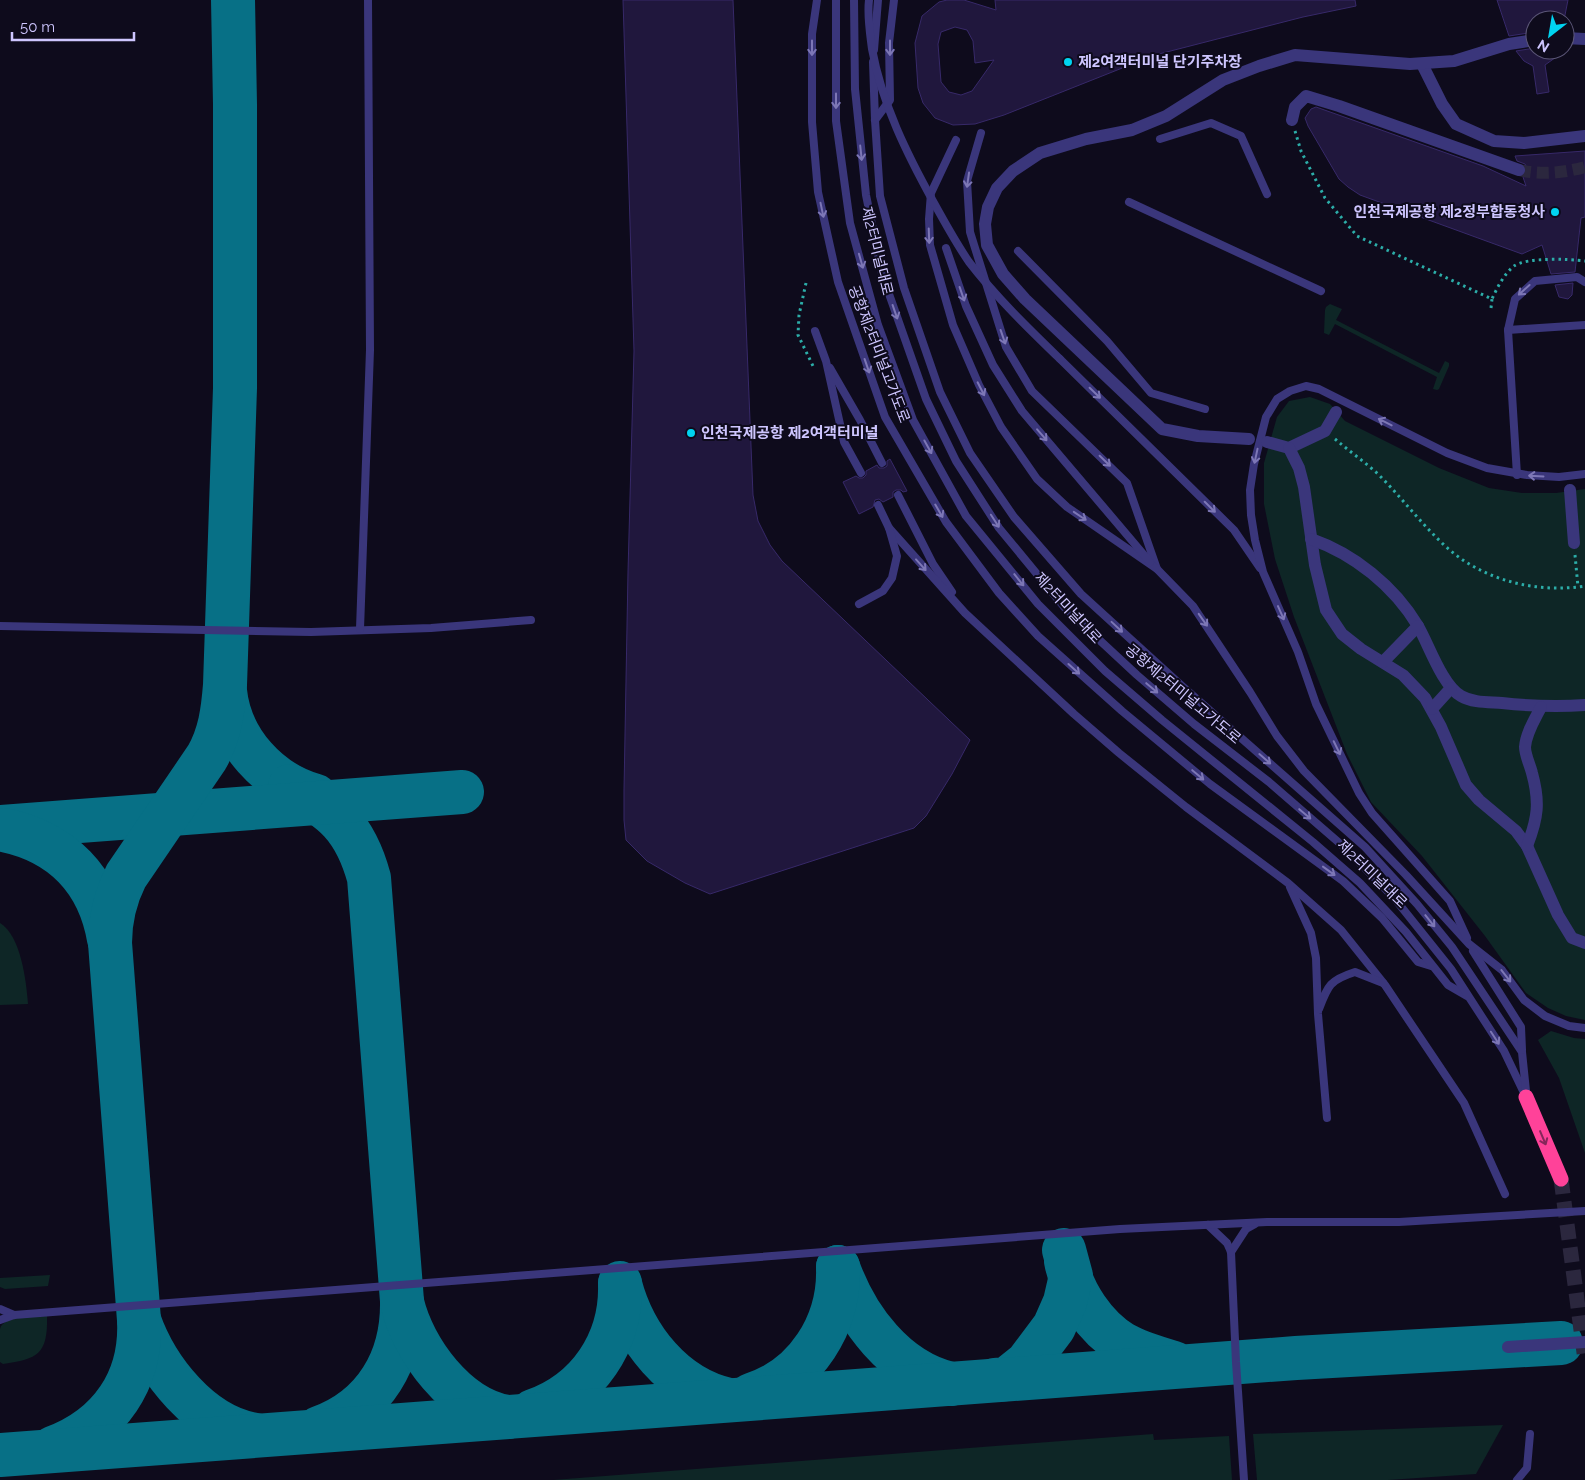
<svg xmlns="http://www.w3.org/2000/svg" width="1585" height="1480" viewBox="0 0 1585 1480" font-family="Raleway,'Noto Sans KR',sans-serif">
	<style>
		.green { fill: #0e2626 }
		.lines { fill: none; stroke-linecap: round; stroke-linejoin: round }
		.taxiway { stroke: #077086; stroke-width: 44 }
		.building { fill: #20173d; stroke: #372969; fill-rule: evenodd }
		.street-tunnel { stroke: #2b273e; stroke-width: 12; stroke-dasharray: 12 6; stroke-linecap: butt }
		.highway-tunnel { stroke: #2b273e; stroke-width: 15; stroke-dasharray: 15 8; stroke-linecap: butt }
		.path { stroke: #2cada8; stroke-width: 3; stroke-dasharray: 2.5 4; stroke-linecap: butt }
		.lane { stroke: #3a367b; stroke-width: 8 }
		.street { stroke: #3a367b; stroke-width: 12 }
		.highway { stroke: #ff4299; stroke-width: 15 }
		.lane-bridge { stroke: #3a367b; stroke-width: 8 }
		.street-bridge { stroke: #3a367b; stroke-width: 12 }
		.oneway { stroke: #7d77b6 }
		.oneway2 { stroke: #86265a }
		.poi-dot { fill: #00d4f1; stroke: #0e0b1c; stroke-width: 2 }
		.labels { text-anchor: middle; dominant-baseline: central; stroke-width: 4; stroke-linejoin: round; paint-order: stroke }
		.poi-label { font-size: 15px; font-weight: bold; fill: #cec6ff; stroke: #0e0b1c; text-anchor: start }
		.street-label { font-size: 15px; fill: #cec6ff; stroke: #0e0b1c }
	</style>
	<rect width="100%" height="100%" fill="#0e0b1c"/>
	<g class="green">
		<polygon points="1330,304 1342,309 1336,320 1439,373 1445,361 1449,363 1449,366 1439,389 1437,390 1433,389 1437,377 1335,324 1329,335 1324,333 1325,310 1326,307"/>
		<polygon points="1310,397 1330,404 1345,421 1439,468 1489,488 1522,493 1556,493 1585,489 1585,1020 1566,1016 1548,1008 1526,993 1485,936 1422,856 1371,802 1347,754 1294,617 1275,559 1264,504 1264,463 1277,417 1289,401"/>
		<path d="M 0,923 C 21,936 26,980 28,1004 L 0,1005 Z"/>
		<polygon points="1551,1031 1574,1038 1585,1039 1585,1153 1559,1078 1538,1040"/>
		<polygon points="50,1275 48,1286 5,1289 0,1287 0,1278"/>
		<path d="M 47,1316 C 48,1354 38,1359 3,1364 L 0,1362 C 0,1352 0,1340 0,1329 C 3,1315 35,1317 47,1316 Z"/>
		<polygon points="1503,1425 1476,1474 1388,1480 1257,1480 1253,1434"/>
		<polygon points="1153,1434 1154,1440 1229,1436 1232,1480 553,1480"/>
	</g>
	<g class="lines">
		<g class="taxiway">
			<path d="M 225,691 C 230,741 269,783 316,796"/>
			<path d="M 290,786 C 334,810 355,827 369,878 L 402,1301 C 403,1359 375,1408 319,1428"/>
			<polyline points="0,827 462,792"/>
			<path d="M 4,830 C 62,842 99,880 109,939"/>
			<path d="M 1066,1261 C 1072,1293 1095,1327 1123,1344 C 1139,1353 1157,1358 1174,1363"/>
			<path d="M 838,1267 C 856,1318 895,1371 951,1384"/>
			<path d="M 620,1284 C 634,1338 674,1388 729,1400"/>
			<path d="M 402,1302 C 413,1350 457,1409 508,1417"/>
			<path d="M 139,1320 C 156,1369 201,1427 256,1435"/>
			<polyline points="995,1380 1007,1379 1027,1363 1054,1327 1065,1302 1071,1276 1064,1250"/>
			<path d="M 751,1395 C 806,1378 840,1324 838,1267"/>
			<path d="M 533,1411 C 588,1392 622,1342 620,1283"/>
			<path d="M 53,1448 C 110,1427 142,1380 139,1320 L 110,943 C 110,918 115,898 126,876 L 207,757 C 220,734 223,711 225,685 L 235,388 L 235,104 L 233,0"/>
			<polyline points="0,1455 1296,1358 1561,1343"/>
		</g>
	</g>
	<g class="building">
		<polygon points="623,0 733,0 753,495 758,521 770,545 782,561 970,740 952,774 926,816 914,828 710,894 685,883 647,861 626,840 624,820 624,790 628,572 634,351"/>
		<path d="M 947,0 L 964,0 L 996,10 L 995,0 L 1355,0 L 1356,6 L 1303,17 L 1155,55 L 1004,115 L 975,124 L 953,125 L 935,118 L 923,103 L 918,88 L 915,43 L 922,16 L 939,2 ZM 955,27 L 967,30 L 973,41 L 975,63 L 994,60 L 972,91 L 961,95 L 949,92 L 941,82 L 938,44 L 941,32 Z"/>
		<polygon points="1497,0 1568,0 1564,20 1535,20 1535,32 1509,36"/>
		<polygon points="1535,48 1535,50 1566,50 1545,65 1549,92 1537,94 1533,66 1524,61 1516,51"/>
		<polygon points="1316,107 1483,166 1526,186 1523,177 1526,173 1527,168 1525,164 1517,161 1515,156 1585,151 1585,217 1581,218 1575,272 1551,274 1542,245 1522,254 1360,195 1348,187 1339,179 1308,126 1305,118 1311,109"/>
		<polygon points="1573,283 1572,295 1568,299 1559,297 1555,285"/>
		<polygon points="890,459 907,491 903,492 901,490 896,490 893,492 893,497 883,502 879,499 875,500 873,507 859,514 843,482 856,476 859,478 863,478 866,475 866,471 877,465 879,468 884,468 887,466 887,461"/>
	</g>
	<g class="lines">
		<path class="street-tunnel" d="M 1519,170 C 1540,175 1564,173 1585,167"/>
		<polyline class="highway-tunnel" points="1561,1179 1585,1360"/>
		<g class="path">
			<path d="M 1295,131 L 1301,151 L 1325,198 L 1357,236 L 1492,299 C 1497,288 1504,274 1514,266 C 1527,257 1569,259 1585,261"/>
			<polyline points="806,283 799,315 798,335 814,368"/>
			<polyline points="1491,308 1492,299"/>
			<path d="M 1335,439 C 1349,451 1365,462 1379,475 C 1401,497 1419,521 1441,542 C 1478,579 1534,594 1585,586"/>
			<polyline points="1575,555 1578,587"/>
		</g>
		<g class="lane">
			<polyline points="817,0 812,34 812,122 818,192 838,282 885,417 946,522 999,593 1038,636 1122,711 1210,784 1343,881 1382,918 1418,962 1431,966"/>
			<polyline points="836,0 836,121 850,223 878,325 913,420 966,516 1038,604 1105,671 1162,720 1313,842 1360,883 1406,932 1448,985 1467,996"/>
			<polyline points="854,0 855,89 866,195 882,274 926,399 956,461 999,528 1065,608 1137,675 1194,724 1269,782 1344,847 1395,899 1451,969 1469,997 1504,1051 1526,1097"/>
			<polyline points="874,50 878,0"/>
			<polyline points="873,62 875,120 880,196 904,288 940,392 970,453 1014,517 1081,594 1182,686 1365,847 1417,904 1452,947 1522,1052 1526,1091"/>
			<polyline points="875,120 890,100 889,43 894,0"/>
			<polyline points="981,133 967,181 970,232 1006,347 1032,391 1127,483 1157,569"/>
			<polyline points="1160,139 1211,123 1241,136 1267,194"/>
			<polyline points="956,140 931,193 929,219 930,245 953,325 979,385 1001,427 1037,479 1067,507 1157,569 1193,606 1250,692 1277,736 1304,771 1406,875 1469,944 1502,970 1524,1000 1545,1016 1569,1026 1585,1028"/>
			<polyline points="1129,202 1321,291"/>
			<polyline points="946,248 966,306 993,365 1022,411 1150,562"/>
			<polyline points="1018,251 1107,341 1151,393 1205,409"/>
			<polyline points="1508,330 1585,325"/>
			<polyline points="815,331 826,361 844,442 861,473"/>
			<polyline points="1060,359 1234,530 1260,568"/>
			<polyline points="830,368 860,420 882,463"/>
			<polyline points="1517,475 1508,330 1515,299 1535,281 1577,277 1585,282"/>
			<polyline points="898,495 933,564 952,592"/>
			<polyline points="889,528 965,613 1074,714 1119,753 1186,807 1288,883 1341,930 1385,985 1464,1103 1505,1194"/>
			<polyline points="859,604 883,591 892,578 897,556 889,528 878,505"/>
			<polyline points="0,626 311,632 431,628 531,620"/>
			<polyline points="360,629 370,350 368,0"/>
			<polyline points="1290,887 1311,933 1316,958 1318,1014 1327,1118"/>
			<polyline points="1467,938 1450,901 1372,813 1359,793 1316,704 1298,652 1263,572 1255,540 1251,515 1250,490 1254,464 1266,417 1277,399 1290,391 1306,386 1319,389 1447,453 1487,468 1527,475 1559,477 1585,474"/>
			<polyline points="1473,951 1521,1027 1522,1050"/>
			<path d="M 1319,1009 C 1328,985 1330,980 1355,972 L 1383,983"/>
			<polyline points="1208,1225 1227,1243 1231,1252 1236,1362 1244,1480"/>
			<polyline points="1231,1252 1246,1229 1255,1224"/>
			<polyline points="0,1309 14,1315"/>
			<polyline points="0,1320 14,1315 1120,1229 1267,1222 1399,1222 1585,1211"/>
			<polyline points="1517,1480 1527,1468 1530,1434"/>
		</g>
		<g class="street">
			<polyline points="1565,38 1585,39"/>
			<polyline points="1422,64 1442,104 1456,124 1494,141 1524,143 1585,136"/>
			<polyline points="1292,120 1295,107 1306,96 1339,106 1519,170"/>
			<polyline points="1249,439 1198,436 1162,429 1025,299 1003,274 987,245 985,224 988,207 997,188 1013,171 1040,153 1086,139 1132,130 1166,116 1223,80 1259,66 1295,55 1410,64 1454,61 1509,44 1535,40"/>
			<polyline points="1267,442 1289,448 1325,431 1336,412"/>
			<polyline points="1289,448 1299,468 1304,487 1315,565 1326,610 1342,634 1361,649 1403,675 1425,698 1441,727 1466,785 1479,800 1516,831 1527,846 1558,915 1572,938 1585,943"/>
			<polyline points="1570,490 1574,543"/>
			<path d="M 1311,539 C 1354,554 1394,586 1418,626 C 1429,645 1442,685 1461,696 C 1473,703 1488,702 1502,703 C 1530,706 1557,707 1585,705"/>
			<polyline points="1383,662 1418,626"/>
			<polyline points="1432,709 1451,688"/>
			<path d="M 1527,846 C 1538,818 1540,802 1532,773 C 1530,765 1525,755 1525,747 C 1526,733 1535,719 1541,707"/>
		</g>
		<polyline class="highway" points="1526,1097 1561,1179"/>
		<path class="lane-bridge" d="M 869,0 C 867,16 870,33 872,49 C 882,104 907,154 934,203 C 945,223 956,243 969,262 C 996,297 1028,328 1060,359"/>
		<polyline class="street-bridge" points="1508,1347 1585,1342"/>
	</g>
	<defs><path id="oneway-shaft" d="M-6 0H5M1.5-3L5.5 0L1.5 3" fill="none" stroke-width="1.6" stroke-linecap="round" stroke-linejoin="round" transform="scale(1.25)"/></defs>
	<g class="oneway">
		<use href="#oneway-shaft" transform="translate(812 48) rotate(90)"/>
		<use href="#oneway-shaft" transform="translate(890 48) rotate(90)"/>
		<use href="#oneway-shaft" transform="translate(836 101) rotate(90)"/>
		<use href="#oneway-shaft" transform="translate(861 153) rotate(84)"/>
		<use href="#oneway-shaft" transform="translate(968 180) rotate(98)"/>
		<use href="#oneway-shaft" transform="translate(822 210) rotate(78)"/>
		<use href="#oneway-shaft" transform="translate(929 236) rotate(88)"/>
		<use href="#oneway-shaft" transform="translate(861 261) rotate(74)"/>
		<use href="#oneway-shaft" transform="translate(1524 290) rotate(138)"/>
		<use href="#oneway-shaft" transform="translate(962 294) rotate(71)"/>
		<use href="#oneway-shaft" transform="translate(895 312) rotate(71)"/>
		<use href="#oneway-shaft" transform="translate(1003 337) rotate(71)"/>
		<use href="#oneway-shaft" transform="translate(867 366) rotate(71)"/>
		<use href="#oneway-shaft" transform="translate(981 389) rotate(63)"/>
		<use href="#oneway-shaft" transform="translate(1095 393) rotate(44)"/>
		<use href="#oneway-shaft" transform="translate(1385 422) rotate(-153)"/>
		<use href="#oneway-shaft" transform="translate(1042 435) rotate(49)"/>
		<use href="#oneway-shaft" transform="translate(928 447) rotate(61)"/>
		<use href="#oneway-shaft" transform="translate(1256 456) rotate(102)"/>
		<use href="#oneway-shaft" transform="translate(1105 461) rotate(44)"/>
		<use href="#oneway-shaft" transform="translate(1536 476) rotate(-177)"/>
		<use href="#oneway-shaft" transform="translate(1210 507) rotate(45)"/>
		<use href="#oneway-shaft" transform="translate(939 511) rotate(60)"/>
		<use href="#oneway-shaft" transform="translate(1080 516) rotate(34)"/>
		<use href="#oneway-shaft" transform="translate(995 521) rotate(57)"/>
		<use href="#oneway-shaft" transform="translate(921 565) rotate(48)"/>
		<use href="#oneway-shaft" transform="translate(1019 580) rotate(51)"/>
		<use href="#oneway-shaft" transform="translate(1281 613) rotate(66)"/>
		<use href="#oneway-shaft" transform="translate(1203 620) rotate(55)"/>
		<use href="#oneway-shaft" transform="translate(1117 627) rotate(43)"/>
		<use href="#oneway-shaft" transform="translate(1074 669) rotate(42)"/>
		<use href="#oneway-shaft" transform="translate(1152 688) rotate(40)"/>
		<use href="#oneway-shaft" transform="translate(1337 748) rotate(64)"/>
		<use href="#oneway-shaft" transform="translate(1265 759) rotate(41)"/>
		<use href="#oneway-shaft" transform="translate(1198 775) rotate(40)"/>
		<use href="#oneway-shaft" transform="translate(1305 814) rotate(40)"/>
		<use href="#oneway-shaft" transform="translate(1329 871) rotate(36)"/>
		<use href="#oneway-shaft" transform="translate(1430 921) rotate(51)"/>
		<use href="#oneway-shaft" transform="translate(1506 976) rotate(52)"/>
		<use href="#oneway-shaft" transform="translate(1495 1038) rotate(57)"/>
	</g>
	<use class="oneway2" href="#oneway-shaft" transform="translate(1543 1138) rotate(67)"/>
	<g class="poi-dot">
		<circle cx="1068" cy="62" r="5"/>
		<circle cx="1555" cy="212" r="5"/>
		<circle cx="691" cy="433" r="5"/>
	</g>
	<g class="labels">
		<g class="poi-label">
			<text x="1078" y="62">제2여객터미널 단기주차장</text>
			<text x="1545" y="212" text-anchor="end">인천국제공항 제2정부합동청사</text>
			<text x="701" y="433">인천국제공항 제2여객터미널</text>
		</g>
		<g class="street-label">
			<text transform="translate(877 251) rotate(76)">제2터미널대로</text>
			<text transform="translate(879 354) rotate(69)">공항제2터미널고가도로</text>
			<text transform="translate(1068 608) rotate(47)">제2터미널대로</text>
			<text transform="translate(1183 694) rotate(40)">공항제2터미널고가도로</text>
			<text transform="translate(1372 874) rotate(44)">제2터미널대로</text>
		</g>
	</g>
	<g transform="translate(1550 35) rotate(211)"><circle r="24" fill="#0e0b1c" stroke="#5b5677"/>
	<path d="M0-4L9 19L0 12L-9 19Z" fill="#00d4f1"/>
	<text y="-8" font-size="14" font-weight="bold" text-anchor="middle" fill="#cec6ff">N</text>
	</g>
	<path d="M12 32v8h122v-8" fill="none" stroke="#cec6ff" stroke-width="2.5"/>
	<text x="20" y="32" font-size="15" fill="#cec6ff" stroke="#0e0b1c" stroke-width="4" paint-order="stroke">50 m</text>
</svg>
